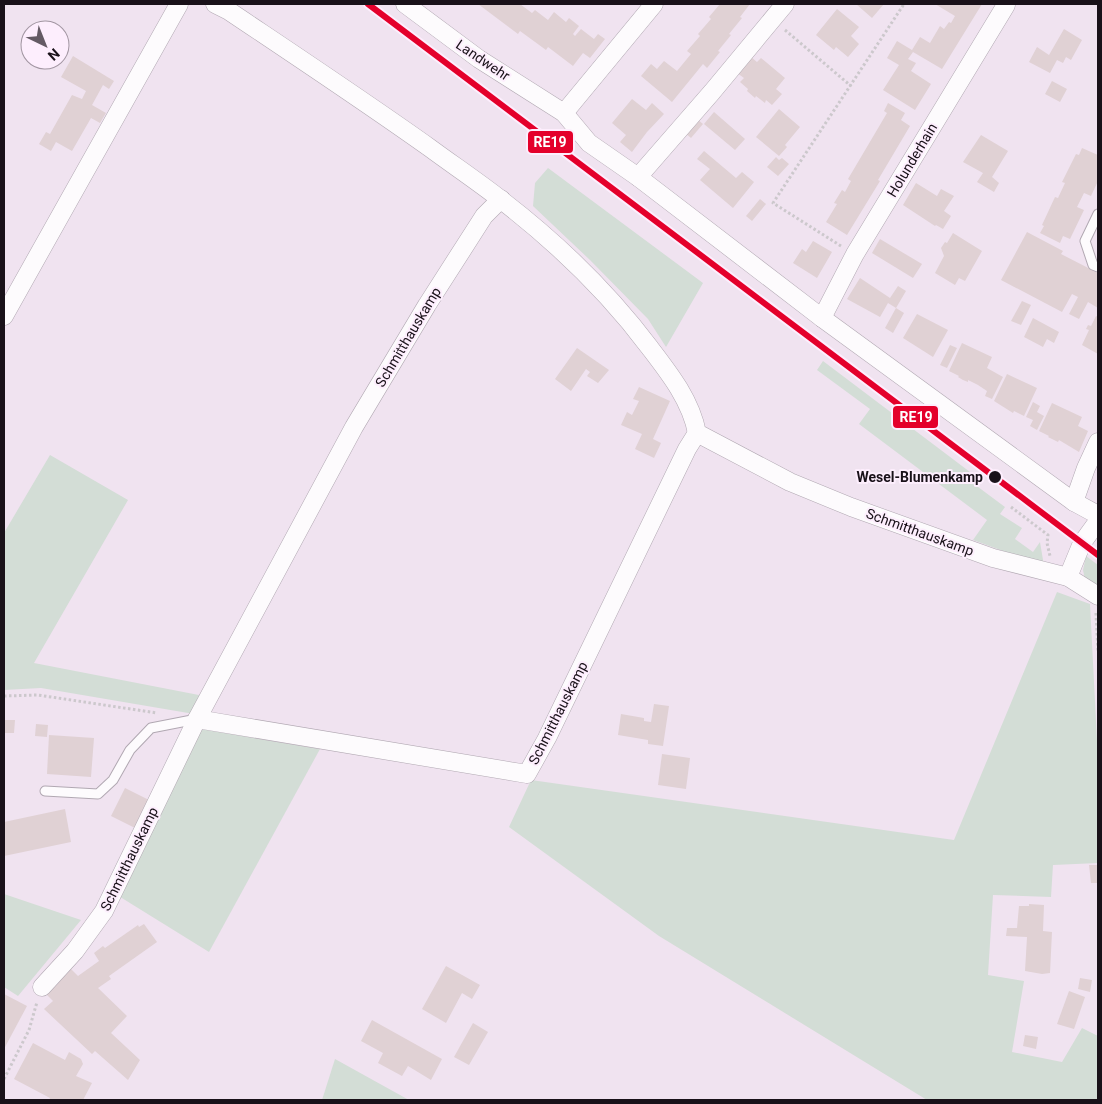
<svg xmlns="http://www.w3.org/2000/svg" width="1102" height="1104" viewBox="0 0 1102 1104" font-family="Roboto,sans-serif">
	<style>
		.green { fill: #d3ddd6 }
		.building { fill: #e0d1d4 }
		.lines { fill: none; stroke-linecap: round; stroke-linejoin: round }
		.service-casing { stroke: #b1a8b2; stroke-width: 11 }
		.minor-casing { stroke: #b1a8b2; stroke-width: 19 }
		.path { stroke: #ccc8cc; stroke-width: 3; stroke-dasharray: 2.5 2.5; stroke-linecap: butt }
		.service { stroke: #fdfbfd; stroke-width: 9 }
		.minor { stroke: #fdfbfd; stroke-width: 18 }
		.rail-1-casing { stroke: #fdeefd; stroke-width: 10 }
		.rail-1 { stroke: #e4002b; stroke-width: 6 }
		.stop-dot { fill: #191119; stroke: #fdeefd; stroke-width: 2 }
		.labels { text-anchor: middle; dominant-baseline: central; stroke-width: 4; stroke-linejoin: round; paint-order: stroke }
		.street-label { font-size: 14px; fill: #191119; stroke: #fdeefd }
		.stop-label { font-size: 14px; font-weight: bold; fill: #191119; stroke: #fdeefd; text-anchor: end }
		.line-badge { stroke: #fdeefd; stroke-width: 2 }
		.badge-label { font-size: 14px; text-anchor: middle; font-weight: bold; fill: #fff }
	</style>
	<rect width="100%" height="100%" fill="#f0e3f0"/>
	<g class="green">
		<polygon points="548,168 703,283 666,347 648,319 590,260 533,206 535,183"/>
		<polygon points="823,361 970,472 966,478 1005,507 1000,514 1022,528 1015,539 1033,552 1040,542 1044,566 973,540 987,520 859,424 870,409 817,370"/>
		<polygon points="50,455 128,500 34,663 204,696 194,714 41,688 4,690 4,533"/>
		<polygon points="1086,556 1098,565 1098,587 1085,580 1083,570"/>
		<polygon points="1057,592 1090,604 1098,760 1098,863 1053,865 1051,897 993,895 988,975 1024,981 1012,1052 1062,1062 1082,1028 1098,1036 1098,1100 927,1100 659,936 509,827 531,780 954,840"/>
		<polygon points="201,729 320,749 209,952 117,895"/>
		<polygon points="4,894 81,920 18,996 4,987"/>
		<polygon points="335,1059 409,1100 322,1100"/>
	</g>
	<g class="building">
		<polygon points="478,4 520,4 532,13 535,10 548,20 554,12 566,22 569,18 579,26 573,34 575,36 581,29 594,39 598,34 605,39 590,58 583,53 573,66 548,47 546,50 520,31 518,34"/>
		<polygon points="720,4 750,4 740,17 742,18 729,34 731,35 718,51 720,52 707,68 703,64 672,102 641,76 651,64 657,69 664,61 677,71 691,54 687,51 700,36 698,34 711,19 709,17"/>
		<polygon points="856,4 884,4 872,18"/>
		<polygon points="935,4 982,4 942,69 913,52 908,59 916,63 911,71 931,84 915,110 883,90 899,65 887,58 897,41 912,50 920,37 930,43 940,26 944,29 949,22 951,23 955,16"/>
		<polygon points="837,9 859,27 851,36 859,44 848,57 836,47 834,50 816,35"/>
		<polygon points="1064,29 1082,40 1071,60 1066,57 1063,63 1057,60 1050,73 1029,62 1037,47 1049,55"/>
		<polygon points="73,56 114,81 109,89 103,85 92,105 106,113 100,123 91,118 72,151 56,142 51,151 39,144 46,132 50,134 72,95 82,99 86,91 61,77"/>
		<polygon points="751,57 757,62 761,58 785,78 776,89 782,94 772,105 766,100 765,103 756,96 755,98 747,91 748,89 740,82 744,78 737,73"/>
		<polygon points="1052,81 1067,89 1060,102 1045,94"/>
		<polygon points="632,99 646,110 652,103 664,114 647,132 632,152 620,142 626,135 612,123"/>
		<polygon points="888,103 905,113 901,120 910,126 878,180 880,181 847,235 826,222 837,204 834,203 842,190 845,192 851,181 848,179 887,113 884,111"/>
		<polygon points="779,109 800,127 785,145 787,147 779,156 756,137"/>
		<polygon points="714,112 745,139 735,150 704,124"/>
		<polygon points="697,119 703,124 691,138 685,133"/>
		<polygon points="981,135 1008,151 992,177 999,183 994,192 977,182 983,173 963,162"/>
		<polygon points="1082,148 1098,155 1098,181 1091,196 1084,193 1077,207 1084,210 1070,239 1063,236 1060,243 1040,233 1044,226 1042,225 1055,197 1058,198 1065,183 1062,182 1076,154 1079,155"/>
		<polygon points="704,151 736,178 742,172 754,182 733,208 700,180 710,169 697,159"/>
		<polygon points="776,157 779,160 782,158 789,164 778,176 767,167"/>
		<polygon points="916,183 937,196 941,189 954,196 944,211 951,216 943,229 936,225 935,226 903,205"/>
		<polygon points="760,199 766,204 752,221 746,216"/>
		<polygon points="1027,232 1063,251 1061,254 1098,273 1098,308 1088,302 1079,319 1069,314 1078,297 1072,294 1062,312 1001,280"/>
		<polygon points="953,233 982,251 965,281 959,278 955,285 935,273 944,256 941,248 945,242 947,243"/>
		<polygon points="880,239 922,264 913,278 872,253"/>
		<polygon points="813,241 832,252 817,278 793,263 802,249 806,252"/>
		<polygon points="860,278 890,298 898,286 906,291 896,308 904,313 893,333 885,328 896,308 888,303 880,317 847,299"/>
		<polygon points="1022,301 1031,305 1021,325 1011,321"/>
		<polygon points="917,314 948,330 933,357 903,338"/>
		<polygon points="1096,316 1098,317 1098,354 1082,345 1089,330 1086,329 1088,325 1091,326"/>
		<polygon points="1033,318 1059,332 1054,343 1047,339 1043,347 1024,337"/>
		<polygon points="962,343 992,357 987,368 1003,377 992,399 985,396 987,391 978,385 968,380 968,382 963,380 958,377 959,376 949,371"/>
		<polygon points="950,345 957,348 947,368 940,365"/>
		<polygon points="577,348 609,370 598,383 587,376 590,372 586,369 571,391 555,379"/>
		<polygon points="1007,374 1037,388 1024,416 1014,411 1013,413 994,401"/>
		<polygon points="639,387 670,401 653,439 661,443 654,458 635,449 642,434 621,425 627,412 632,415 639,401 633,399"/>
		<polygon points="1033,402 1040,406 1037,412 1044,416 1037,430 1030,426 1033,420 1026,417"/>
		<polygon points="1052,403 1082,417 1078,426 1088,431 1079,452 1059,440 1058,442 1048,437 1049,436 1039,431"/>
		<polygon points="654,704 669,706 663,746 648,744 648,740 618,735 621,714 644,718 644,721 651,722"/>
		<polygon points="4,720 15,720 14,733 4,733"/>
		<polygon points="36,724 48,725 47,737 35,736"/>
		<polygon points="49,735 94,738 91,777 47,774"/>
		<polygon points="662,754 690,758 686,789 658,785"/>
		<polygon points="125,788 149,800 135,828 111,816"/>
		<polygon points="65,809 71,842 4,856 4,822"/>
		<polygon points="1089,865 1098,865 1098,883 1091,883"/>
		<polygon points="1029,904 1044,905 1043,931 1052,932 1050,973 1042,974 1025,971 1027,937 1006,936 1007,928 1017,928 1019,906 1029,906"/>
		<polygon points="144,924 157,942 109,976 111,979 98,988 127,1016 111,1033 140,1060 128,1080 95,1051 92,1054 44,1009 53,1001 45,993 70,968 78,976 99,961 94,953 103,946 105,948 138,925 139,927"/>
		<polygon points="446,966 480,985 472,999 462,993 446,1023 422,1009"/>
		<polygon points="1080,978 1092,980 1090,992 1078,989"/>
		<polygon points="1069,991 1085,997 1074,1029 1057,1024"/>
		<polygon points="4,994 27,1006 4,1049"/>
		<polygon points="372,1020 442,1059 431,1080 408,1066 402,1076 378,1063 383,1053 361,1041"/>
		<polygon points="473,1023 488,1032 469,1065 454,1057"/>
		<polygon points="1025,1035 1038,1037 1036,1049 1023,1046"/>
		<polygon points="33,1043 65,1060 69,1052 81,1059 83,1064 76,1076 92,1083 83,1100 49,1100 50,1098 14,1079"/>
	</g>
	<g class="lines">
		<g class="service-casing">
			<g id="service">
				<polyline points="1098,214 1085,241 1093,265 1098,267"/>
				<polyline points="45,791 98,794 113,780 130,750 151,728 197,719"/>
			</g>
		</g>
		<g class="minor-casing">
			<g id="minor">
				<path d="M 215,4 L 229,11 C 296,56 364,101 430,148 C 453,165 477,181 500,199 C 556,242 608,292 650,348 C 670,374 691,401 697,433 L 790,482 L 851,507 L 993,558 L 1068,577 L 1098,596"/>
				<polyline points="405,4 479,59 564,113 589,143 638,177 822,318 1074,502 1098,515"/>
				<polyline points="564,113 654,4"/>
				<polyline points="638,177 712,92 785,4"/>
				<polyline points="4,316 179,4"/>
				<polyline points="822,318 855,254 1006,5"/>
				<polyline points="1074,502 1086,468 1098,442"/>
				<polyline points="1068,577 1082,543 1098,521"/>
				<polyline points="197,719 527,774 547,738 687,449 697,433"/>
				<polyline points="42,987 75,951 104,911 197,719 354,427 427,305 484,216 501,199"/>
			</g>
		</g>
		<g class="path">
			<polyline points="785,30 851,86"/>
			<polyline points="841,246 773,203 904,4"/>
			<polyline points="1011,507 1048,535 1047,543 1050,556"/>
			<polyline points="1096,613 1098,652"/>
			<polyline points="4,696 38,695 157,713"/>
			<polyline points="4,1079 29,1030 37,1002"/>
		</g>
		<use href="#service" class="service"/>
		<use href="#minor" class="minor"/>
		<g class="rail-1-casing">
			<polyline id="rail-1" points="368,4 1098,555"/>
		</g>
		<use href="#rail-1" class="rail-1"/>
	</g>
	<circle class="stop-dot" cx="995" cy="477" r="7"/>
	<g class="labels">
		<g class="street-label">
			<text transform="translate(483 60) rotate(34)">Landwehr</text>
			<text transform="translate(912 160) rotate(-59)">Holunderhain</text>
			<text transform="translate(408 337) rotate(-59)">Schmitthauskamp</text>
			<text transform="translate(920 532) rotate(20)">Schmitthauskamp</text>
			<text transform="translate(558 713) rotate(-63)">Schmitthauskamp</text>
			<text transform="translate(129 859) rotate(-64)">Schmitthauskamp</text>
		</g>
		<g class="stop-label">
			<text x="983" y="477">Wesel-Blumenkamp</text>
		</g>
	</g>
	<g class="line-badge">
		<rect x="527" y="130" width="47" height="24" rx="5" fill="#e4002b"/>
		<rect x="892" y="405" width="47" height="24" rx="5" fill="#e4002b"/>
	</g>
	<g class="badge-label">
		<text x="550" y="147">RE19</text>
		<text x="916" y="422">RE19</text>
	</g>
	<rect width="1102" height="1104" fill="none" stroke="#191119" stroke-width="10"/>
	<g transform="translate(45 45) rotate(137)"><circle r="24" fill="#fdeefd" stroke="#a296a2"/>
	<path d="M0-4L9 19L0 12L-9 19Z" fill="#645a64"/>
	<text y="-8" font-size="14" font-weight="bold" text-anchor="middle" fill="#191119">N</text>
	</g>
</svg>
